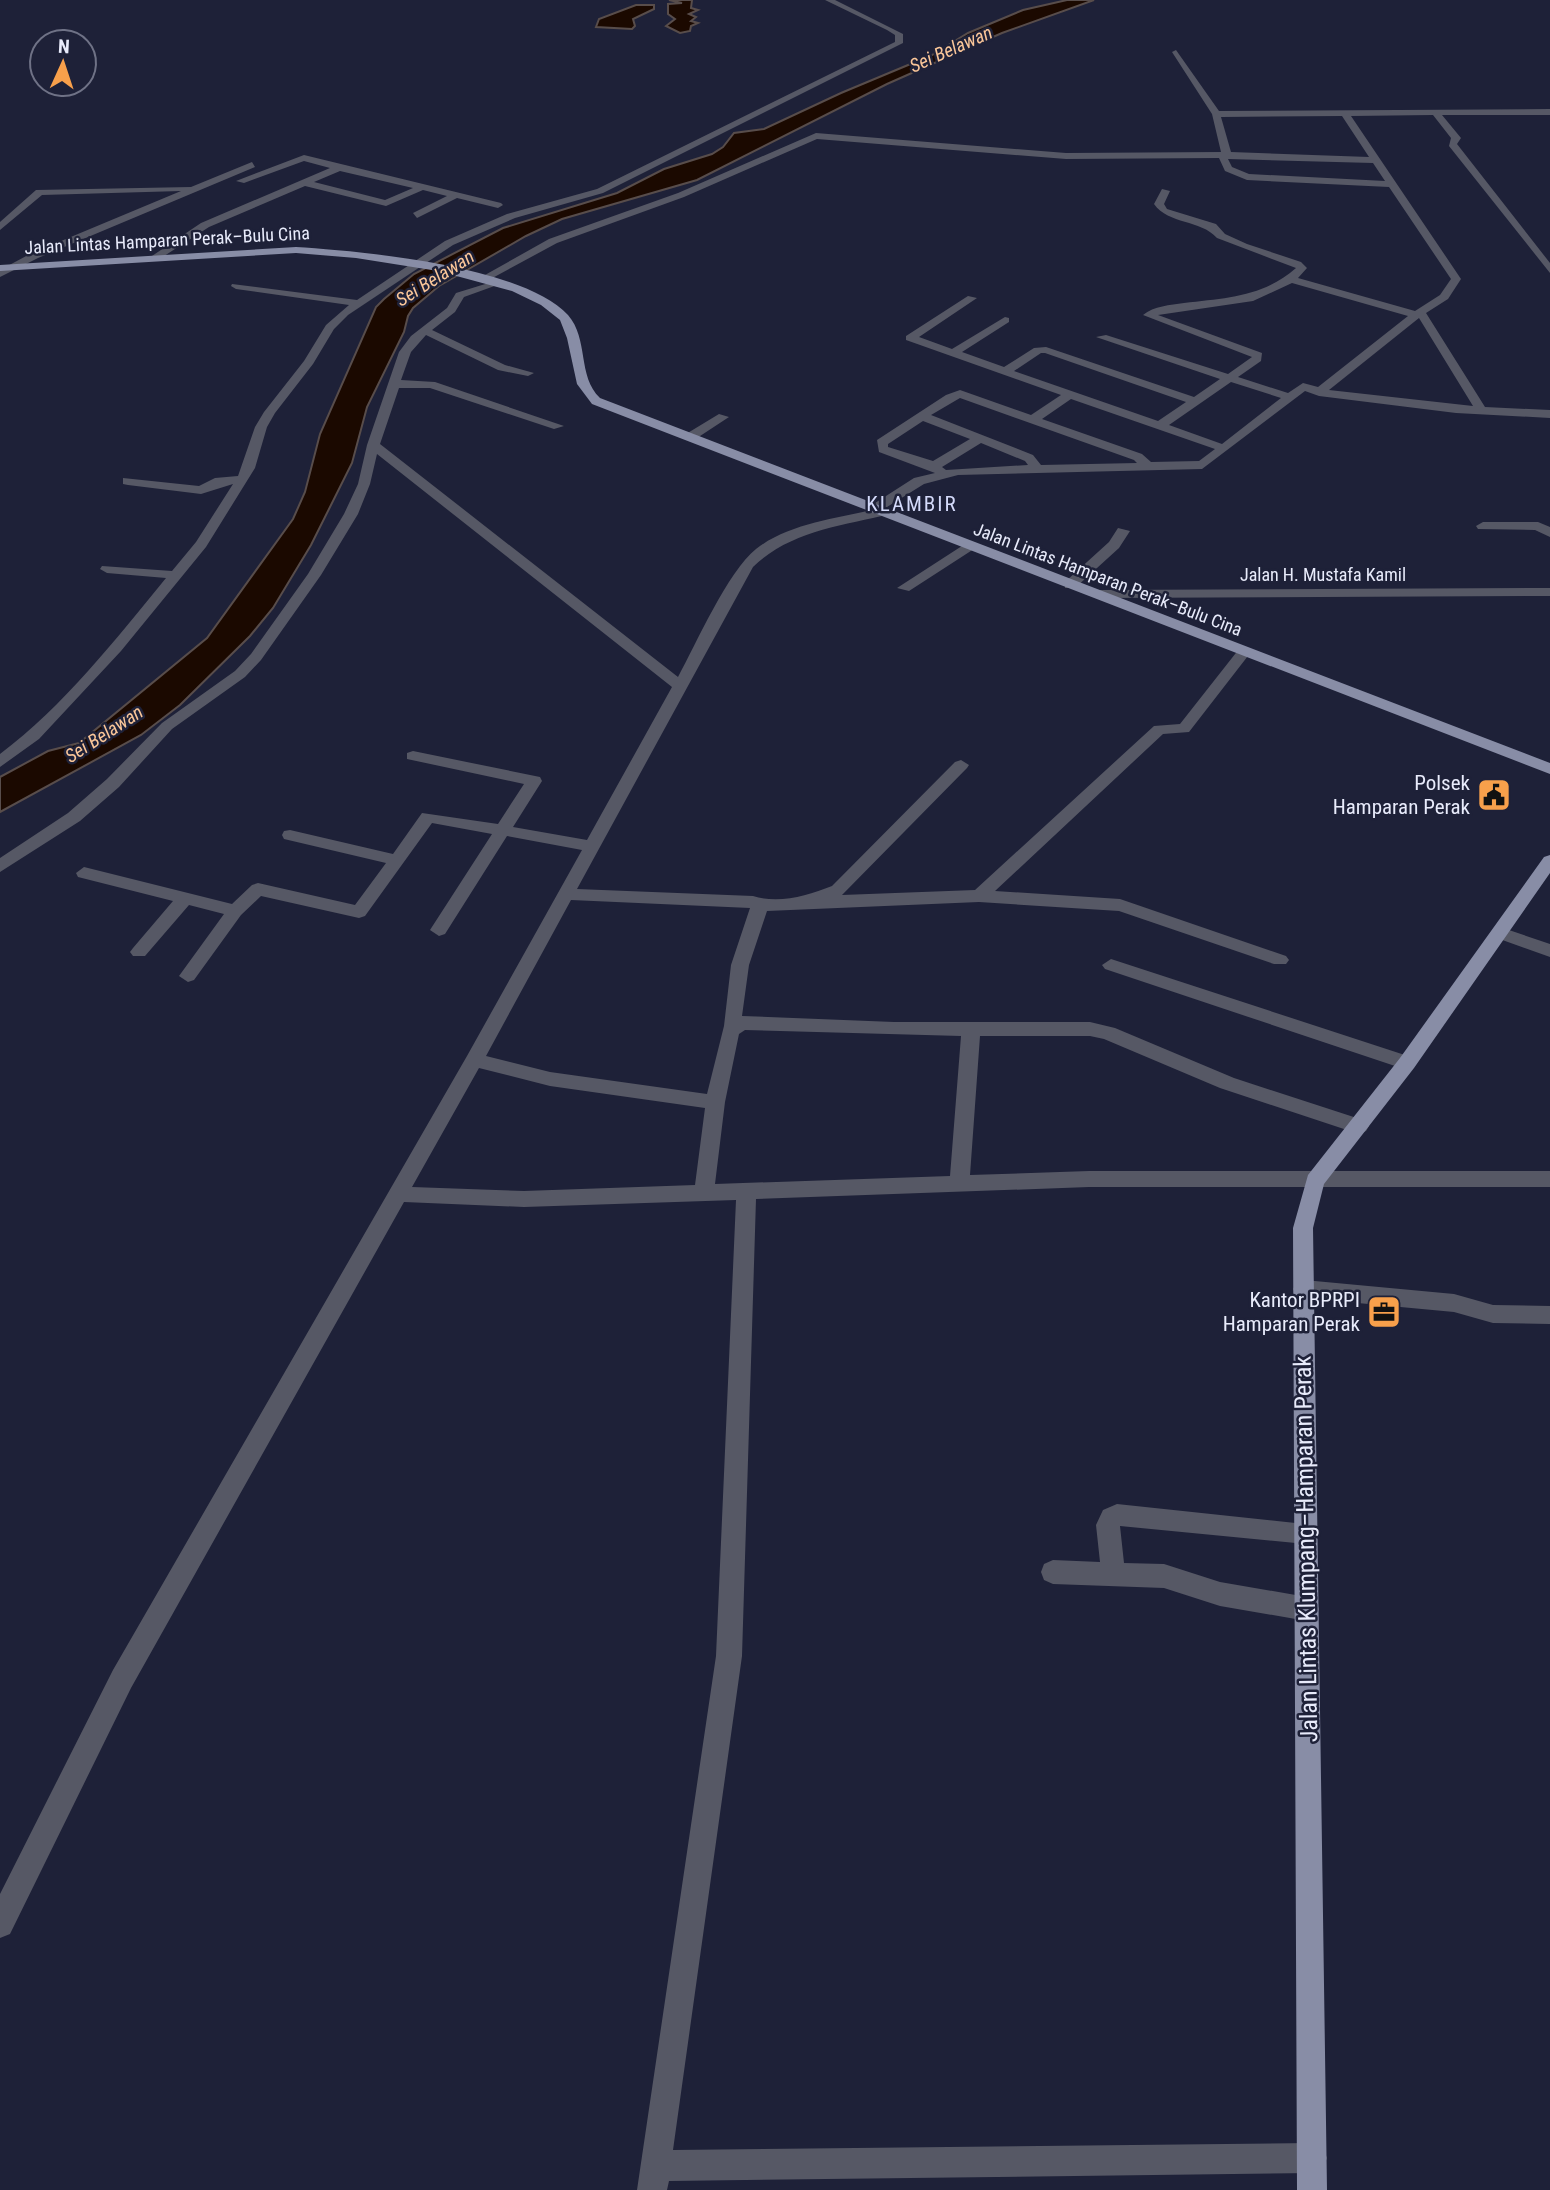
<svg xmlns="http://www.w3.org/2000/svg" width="1550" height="2190" viewBox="0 0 1550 2190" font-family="'Roboto Condensed',sans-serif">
<rect width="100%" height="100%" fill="#1e2138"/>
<path fill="#1b0900" stroke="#584d4b" stroke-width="2" d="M669,0H692L691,8L698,10L689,14L696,17L691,21L698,23L691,26L690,31L680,33L666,26L675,19L668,14V4L682,3Z
M1067,0H1094L1002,33L887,84L697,180L562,219L526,236L439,286L413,308L408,316L404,332L367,407L352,463L311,545L273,608L250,636L180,705L141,735L0,812V777L48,751L79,743L207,638L293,519L305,492L320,434L376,307L384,299L414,274L503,228L617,193L664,169L712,154L723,147L734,133L764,129L841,93L932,55L968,33L1023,10Z
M636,5H654V9L633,19L635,26L632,29L596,27L599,19Z"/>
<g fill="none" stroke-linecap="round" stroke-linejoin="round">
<path fill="#565865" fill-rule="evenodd" d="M825,0H835L903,34V43L603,193L515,218L453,245L348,315L334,329L313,364L275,413L267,427L255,468L206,547L121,651L39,739L0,767V754C64,706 115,640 166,578L107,573L100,569L102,566L172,571L196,542L233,484L201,494L128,485L123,484V478L199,486L215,478L238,476L255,427L264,412L304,361L326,325L349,305L236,289L231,286L232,284L357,300L445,241L507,214L597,189L895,42V35L887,30Z
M1176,50L1219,111L1550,109V115H1442L1461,138L1457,144L1550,263V273L1449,146L1451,138L1433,115L1351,116L1461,279L1448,299L1426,313L1485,407L1550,410V418L1456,413L1319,396L1305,391L1202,469L958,475L924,484L887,507L892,511L890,514C841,526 790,531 753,567L577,889L753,896C779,904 807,896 832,886L955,762L961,760L969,765L967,768L842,895L975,890L1154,726L1180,724L1239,649H1249L1251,652L1189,732L1163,734L995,891L1120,899L1286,956L1289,960L1286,964H1274L1119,911L979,902L767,911L749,965L742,1016L894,1022H1090L1115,1028L1234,1078L1366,1121L1369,1126L1366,1131L1359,1134L1220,1088L1104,1039L1090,1036H980L970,1175L1089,1171H1550V1187H1089L756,1199L742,1656L673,2150L1312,2143L1323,2147L1327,2158L1323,2169L1312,2173L669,2181L667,2190H637L716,1656L736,1200L524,1207L404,1202L131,1688L10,1934L0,1938V1894L113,1670L467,1056L582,850L507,836L445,934L439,936L430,930L492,834L432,823L365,916L359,918L261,896L241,915L194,980L188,982L179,976L224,914L189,905L145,956H133L130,952L133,948L173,901L78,877L76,873L84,867L232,904L252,885L258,883L355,905L386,863L284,839L282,835L284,831L290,830L393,854L422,813L498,824L524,784L407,759V753L413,751L540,777L542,781L513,827L587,840L672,687L377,454L370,484L358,514L321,575L261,660L245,677L172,729L119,787L80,821L0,872V858L68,813L107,779L162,723L235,671L251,654L308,574L344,514L358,484L367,445L399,352L411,336L447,308L456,293L495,281L500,284L464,297L455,312L432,330L505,365L534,373L528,376L498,370L426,335L411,352L401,380L435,382L564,426L554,429L430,388H399L380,444L678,677C696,644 728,571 756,549C788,524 833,519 872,510V505L914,478L935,473L879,452L877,440L946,395L960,390L1031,415L1061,395L906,340V336L968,296L977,298L919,337L952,349L1005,317L1009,318V322L962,352L1004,367L1034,348L1046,347L1194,397L1220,379L1096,337L1106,335L1228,374L1252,357L1143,315C1154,306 1170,305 1184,303C1226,298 1263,297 1296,268L1217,238C1200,219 1169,225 1154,204L1162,189L1170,191L1164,204L1167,209L1216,224L1225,234L1247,244L1301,262L1307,268L1298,278L1415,311L1440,295L1451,279L1389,187L1247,180L1225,171L1219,158L1066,159L817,139L684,197L557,243L485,282L476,280L549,239L678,193L816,133L1066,153L1221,152L1212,114L1172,52ZM1342,116L1369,157L1231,152L1221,117ZM1228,159L1373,163L1385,181L1249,174L1232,167ZM1292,283L1408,316L1318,387L1303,383L1288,393L1238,377L1261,361L1262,353L1158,315L1253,301ZM1419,318L1473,406L1329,390ZM1041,353H1045L1186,402L1158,421L1014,371ZM1231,382L1281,398L1222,444L1169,425ZM960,398L1134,460L1137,463L1041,465L1033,455L931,415ZM1071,399L1215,449L1199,461L1151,462L1142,454L1042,419ZM923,421L970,439L933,461L888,447V444ZM981,443L1025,461L1028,465L946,470L942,467ZM571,900L750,908L731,965L724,1026L707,1094L550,1072L486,1056ZM745,1030L961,1036L950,1176L715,1184L725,1102L739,1034ZM479,1068L550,1086L705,1108L695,1185L524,1191L412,1187Z
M304,155L501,203L503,205L498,208L457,198L417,218L413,213L447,196L423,190L386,206L305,186L209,227L158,260L149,258L201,223L330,168L304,161L244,183L236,181ZM340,171L413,188L385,200L314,182Z
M252,162L255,167L38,258L0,277V270L30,254L181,191L42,195L0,230V222L36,190L191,187Z
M719,414L729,417L694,440H686V434Z
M1483,522H1538L1550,527V537L1535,530L1478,529L1476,526Z
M1118,528L1130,531L1119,548L1075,588H1065V582L1109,542Z
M965,544L977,547L909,591L897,588Z
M1500,927L1550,944V957L1494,937L1491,933L1494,929Z
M1111,959L1414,1058L1416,1063L1407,1070L1105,969L1102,965Z
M1304,1280L1454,1294L1493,1305L1550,1306V1324L1493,1323L1454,1312L1304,1298L1296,1295L1293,1289L1296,1283Z
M1117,1504L1314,1525L1318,1533L1314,1541L1306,1544L1120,1526L1124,1563L1164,1564L1220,1582L1307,1597L1316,1601L1319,1609L1316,1617L1307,1621L1220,1606L1164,1588L1053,1584L1044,1580L1041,1572L1044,1564L1053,1560L1100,1562L1096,1525L1103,1510Z"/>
<path fill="#565865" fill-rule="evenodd" d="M1550,588V596L1096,598L1089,594L1096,590Z"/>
<path fill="#888da6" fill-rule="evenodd" d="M296,247C362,251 523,266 568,315C589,339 577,376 600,398L1550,763V774L592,404L577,384L567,338L560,320L541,305L512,291L438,271L356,258L296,253L0,271V265Z
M1550,855V873L1414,1068L1324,1184L1313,1228L1327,2190H1297L1293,1228L1308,1175L1400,1058L1544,857Z"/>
</g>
<defs>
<symbol id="civic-square" viewBox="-11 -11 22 22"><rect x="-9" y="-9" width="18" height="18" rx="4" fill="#f8a04b" stroke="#1e2138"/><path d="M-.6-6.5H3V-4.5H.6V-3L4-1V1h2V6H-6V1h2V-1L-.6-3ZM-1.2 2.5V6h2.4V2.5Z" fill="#111"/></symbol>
<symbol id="office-square" viewBox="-11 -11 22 22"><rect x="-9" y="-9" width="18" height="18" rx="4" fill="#f8a04b" stroke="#1e2138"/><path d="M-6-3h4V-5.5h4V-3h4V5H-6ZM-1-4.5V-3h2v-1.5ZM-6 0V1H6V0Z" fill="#111"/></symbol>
</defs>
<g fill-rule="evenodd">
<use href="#civic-square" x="1475" y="776" width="38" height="38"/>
<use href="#office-square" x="1365" y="1293" width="38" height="38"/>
</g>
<g text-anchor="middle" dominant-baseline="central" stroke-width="5" stroke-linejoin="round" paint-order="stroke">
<g font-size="18" fill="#e8ebfb" stroke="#1e2138">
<text transform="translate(167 240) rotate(-3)">Jalan Lintas Hamparan Perak–Bulu Cina</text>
<text x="1323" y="574">Jalan H. Mustafa Kamil</text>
<text transform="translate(1108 579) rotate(21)">Jalan Lintas Hamparan Perak–Bulu Cina</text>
</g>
<g font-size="19" font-style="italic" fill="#fac699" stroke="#1e2138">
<text transform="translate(951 49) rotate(-24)">Sei Belawan</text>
<text transform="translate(435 278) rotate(-32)">Sei Belawan</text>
<text transform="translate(104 734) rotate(-33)">Sei Belawan</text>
</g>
<g font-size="21" letter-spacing="2" fill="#d4dafa" stroke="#1e2138">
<text x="912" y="504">KLAMBIR</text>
</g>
<g font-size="21" fill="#e8ebfb" stroke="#1e2138" text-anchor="end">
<text x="1470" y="783">Polsek<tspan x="1470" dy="24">Hamparan Perak</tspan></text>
<text x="1360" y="1300">Kantor BPRPI<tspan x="1360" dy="24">Hamparan Perak</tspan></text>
</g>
<g font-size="24" fill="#e8ebfb" stroke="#1e2138">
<text transform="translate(1306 1549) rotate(-91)">Jalan Lintas Klumpang–Hamparan Perak</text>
</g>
</g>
<g transform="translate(63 63) rotate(3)"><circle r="33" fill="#1e2138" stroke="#6f7286" stroke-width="2"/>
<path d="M0-5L12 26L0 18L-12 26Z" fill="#f8a04b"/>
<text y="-10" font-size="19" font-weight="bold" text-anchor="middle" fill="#e8ebfb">N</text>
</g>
</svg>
